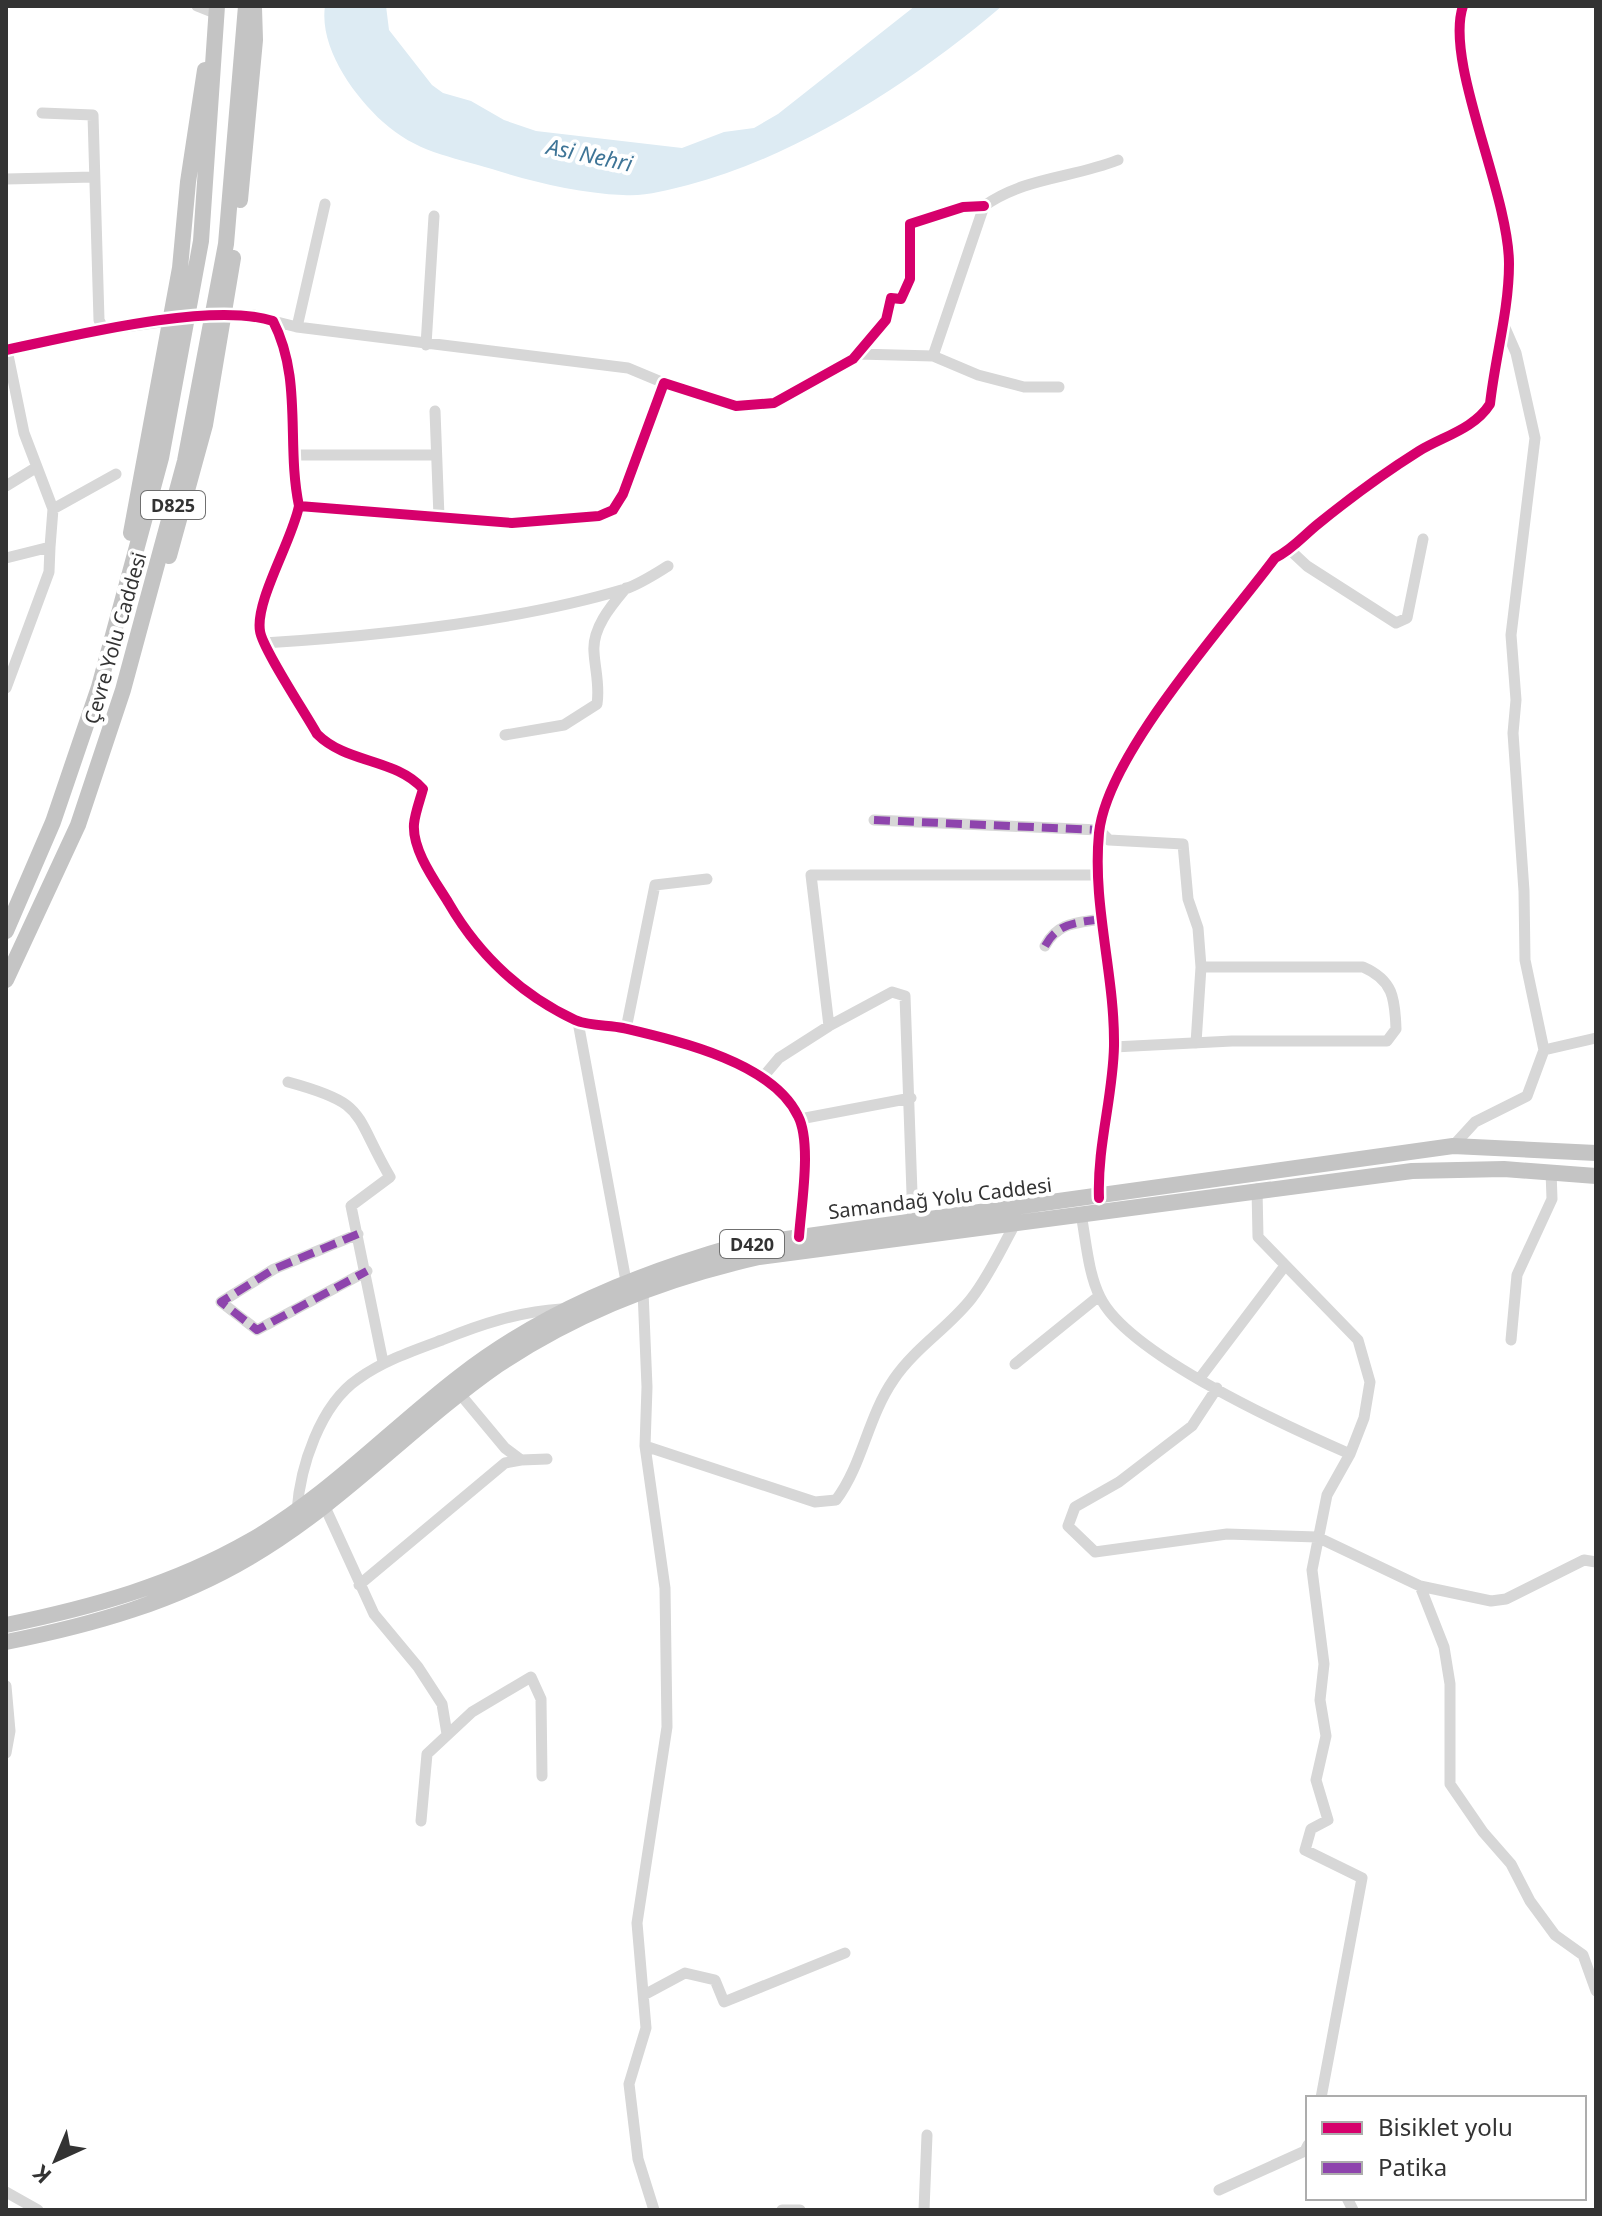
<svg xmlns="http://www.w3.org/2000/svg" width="1602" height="2216" viewBox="0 0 1602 2216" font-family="'Noto Sans',sans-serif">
<rect width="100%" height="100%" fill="#fff"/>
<path fill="#ddebf3" d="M325,6H386L389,30L432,85L443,93L471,101L504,120L536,131L682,148L724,132L754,128L778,114L915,6H1002C914,81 801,155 688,185C667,190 644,197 623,195C579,193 533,182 492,169C449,156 416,152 383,122C353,95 319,47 325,6Z"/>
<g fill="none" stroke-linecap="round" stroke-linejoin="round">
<path stroke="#d7d7d7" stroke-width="11" d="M197,6L217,14
M42,113L93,115L99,320L104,330
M6,179L94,177
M222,315H254L273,321C303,379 286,444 299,506L512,523L599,516L613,510L623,494L664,383L736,406L774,403L853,359L886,320L891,298L901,299L910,279V224L963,207L984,206
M273,321L297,327L325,204
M297,327L628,368L664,383
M426,345L434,216
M6,350L89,332L175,320
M858,354L933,356L978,375L1024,387H1059
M933,356L984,206C1025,177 1073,178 1118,160
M435,411L439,517
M292,455H436
M6,486L37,467
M299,506C292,541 255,601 260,631C262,648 306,714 317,734C347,764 395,758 423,789C420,800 415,813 414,824C412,850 435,881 448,902C478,954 520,994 575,1020C588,1026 609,1025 623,1028C678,1041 772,1062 798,1116C812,1143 801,1206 799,1237
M53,509L116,474
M1291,551L1307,566L1396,623L1407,618L1423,539
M6,558L50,547L53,509L24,433L7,350
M264,643C376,636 518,621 625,589C640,584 655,574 668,566
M6,688L49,572L50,547
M505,735L564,725L597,704C600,685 595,670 594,652C592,628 611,606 626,588
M874,820L1099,830L1109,840L1183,844L1188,899L1198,928L1201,967L1196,1043
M1045,946C1058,922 1077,923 1101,919
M578,1022L626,1281
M829,1026L892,992L905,996L913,1221
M626,1029L655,885L707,879
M1114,1047L1232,1041H1387L1396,1029C1395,998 1393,980 1363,967H1201
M1544,1050L1596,1038
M763,1077L779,1058L829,1026L811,875H1098
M288,1082C369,1104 352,1112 390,1177L351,1206L383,1362
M800,1119L911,1098
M1453,1146L1475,1122L1527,1096L1544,1050L1525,960L1524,891L1513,733L1516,700L1511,635L1535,438L1516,353L1502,321
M1257,1189L1258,1237L1358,1340L1370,1382L1364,1418L1350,1454L1327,1495L1312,1570L1324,1664L1320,1700L1326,1736L1316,1780L1328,1820L1311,1829L1305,1850L1362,1878L1321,2098
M1099,1198C1097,1146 1113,1097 1114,1046C1115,975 1092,905 1099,833C1107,754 1226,624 1275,558C1293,549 1303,536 1318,524C1350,498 1384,473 1419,451C1444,436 1474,429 1490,404C1495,358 1509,310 1509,264C1509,193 1444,62 1463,6
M1081,1214C1086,1240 1088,1273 1100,1297C1128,1355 1290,1428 1350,1454
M358,1234L274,1269L221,1302L257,1330L367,1271
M643,1291L647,1387L645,1446L665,1588L667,1727L637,1923L646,2028L629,2084L638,2159L654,2210
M1511,1340L1517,1275L1552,1199L1551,1171
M1015,1364L1099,1296
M1200,1378L1284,1267
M1217,1388L1192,1426L1119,1482L1075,1507L1068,1526L1095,1552L1227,1534L1317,1537L1420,1586L1491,1601L1506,1599L1584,1560L1596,1562
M460,1394L505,1448L521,1460L547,1459
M645,1446L815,1502L836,1500C863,1464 867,1418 894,1379C915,1348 948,1328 971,1299C989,1276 1001,1249 1015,1224
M325,1507L374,1614L418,1667L442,1704L447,1734
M297,1511C300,1467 320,1405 358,1379C383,1361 412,1351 442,1340C481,1324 518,1312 561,1309
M359,1585L505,1463L521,1460
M1420,1586L1444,1647L1450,1684V1784L1483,1832L1511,1864L1530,1901L1555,1935L1583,1955L1596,1991
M6,1686L10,1731L6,1753
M421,1821L427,1754L472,1712L531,1677L541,1699L542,1776
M644,1995L685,1973L715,1980L724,2002L845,1953
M1219,2190L1305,2151L1308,2145
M6,2192L38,2210
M1347,2198L1353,2210
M782,2210H800
M924,2210L927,2135"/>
<path stroke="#c4c4c4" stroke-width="16" d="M240,200L255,40L254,8
M131,533L180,268L188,182L205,70
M169,556L205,425L233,258
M6,931L53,822L99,687L161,458L201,241L217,6
M6,980L78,825L123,690L185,461L226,244L246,6
M6,1625C93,1607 173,1585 250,1541C327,1497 389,1431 459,1377C543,1312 635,1275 736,1246L1453,1146L1596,1153
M6,1642C92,1625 174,1602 250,1557C341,1504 412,1425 498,1365C577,1312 666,1278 759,1257L1412,1171L1504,1169L1596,1176"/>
<path stroke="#d7d7d7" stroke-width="11" d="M177,319L222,315"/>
<path stroke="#8e44ad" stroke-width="8" stroke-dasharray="16 8" stroke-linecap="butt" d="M874,820L1099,830
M1045,946C1058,922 1077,923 1101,919
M358,1234L274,1269L221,1302L257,1330L367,1271"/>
<defs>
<path id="cycleway" d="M6,350C72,336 211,301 273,321C303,379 286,444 299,506L512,523L599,516L613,510L623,494L664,383L736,406L774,403L853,359L886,320L891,298L901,299L910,279V224L963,207L984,206
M299,506C292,541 255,601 260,631C262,648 306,714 317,734C347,764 395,758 423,789C420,800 415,813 414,824C412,850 435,881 448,902C478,954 520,994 575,1020C588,1026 609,1025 623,1028C678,1041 772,1062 798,1116C812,1143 801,1206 799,1237
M1099,1198C1097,1146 1113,1097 1114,1046C1115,975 1092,905 1099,833C1107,754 1226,624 1275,558C1293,549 1303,536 1318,524C1350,498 1384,473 1419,451C1444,436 1474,429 1490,404C1495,358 1509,310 1509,264C1509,193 1444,62 1463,6"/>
</defs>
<use href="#cycleway" stroke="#fff" stroke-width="15"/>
<use href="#cycleway" stroke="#d6006c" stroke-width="10"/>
</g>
<g text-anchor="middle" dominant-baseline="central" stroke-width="8" stroke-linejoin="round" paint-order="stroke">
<g fill="#fff" stroke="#707070" stroke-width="2">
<rect x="141" y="491" width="64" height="28" rx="6"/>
<rect x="720" y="1230" width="64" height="28" rx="6"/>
</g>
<g font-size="18" font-weight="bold" fill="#333">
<text x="173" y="505">D825</text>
<text x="752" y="1244">D420</text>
</g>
<g font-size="20" fill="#333" stroke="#fff">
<text transform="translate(115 638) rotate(-74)">Çevre Yolu Caddesi</text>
<text transform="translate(940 1198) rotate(-7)">Samandağ Yolu Caddesi</text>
</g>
<g font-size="22" font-style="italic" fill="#3f7597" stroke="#fff">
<text transform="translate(590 154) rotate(12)">Asi Nehri</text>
</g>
</g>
<rect width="1602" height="2216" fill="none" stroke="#333333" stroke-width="16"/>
<rect x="1306" y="2096" width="280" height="104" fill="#ffffff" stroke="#adadad" stroke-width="2"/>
<rect x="1322" y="2122" width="40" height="12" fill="#d6006c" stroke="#adadad" stroke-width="2"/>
<text x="1378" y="2136" font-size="24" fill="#333333">Bisiklet yolu</text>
<rect x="1322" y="2162" width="40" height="12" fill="#8e44ad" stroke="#adadad" stroke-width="2"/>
<text x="1378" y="2176" font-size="24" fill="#333333">Patika</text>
<g transform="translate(56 2160) rotate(224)" stroke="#ffffff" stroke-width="6" paint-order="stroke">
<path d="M0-6L14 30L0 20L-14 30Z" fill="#333333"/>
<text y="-12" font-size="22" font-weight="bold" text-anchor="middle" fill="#333333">K</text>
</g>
</svg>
